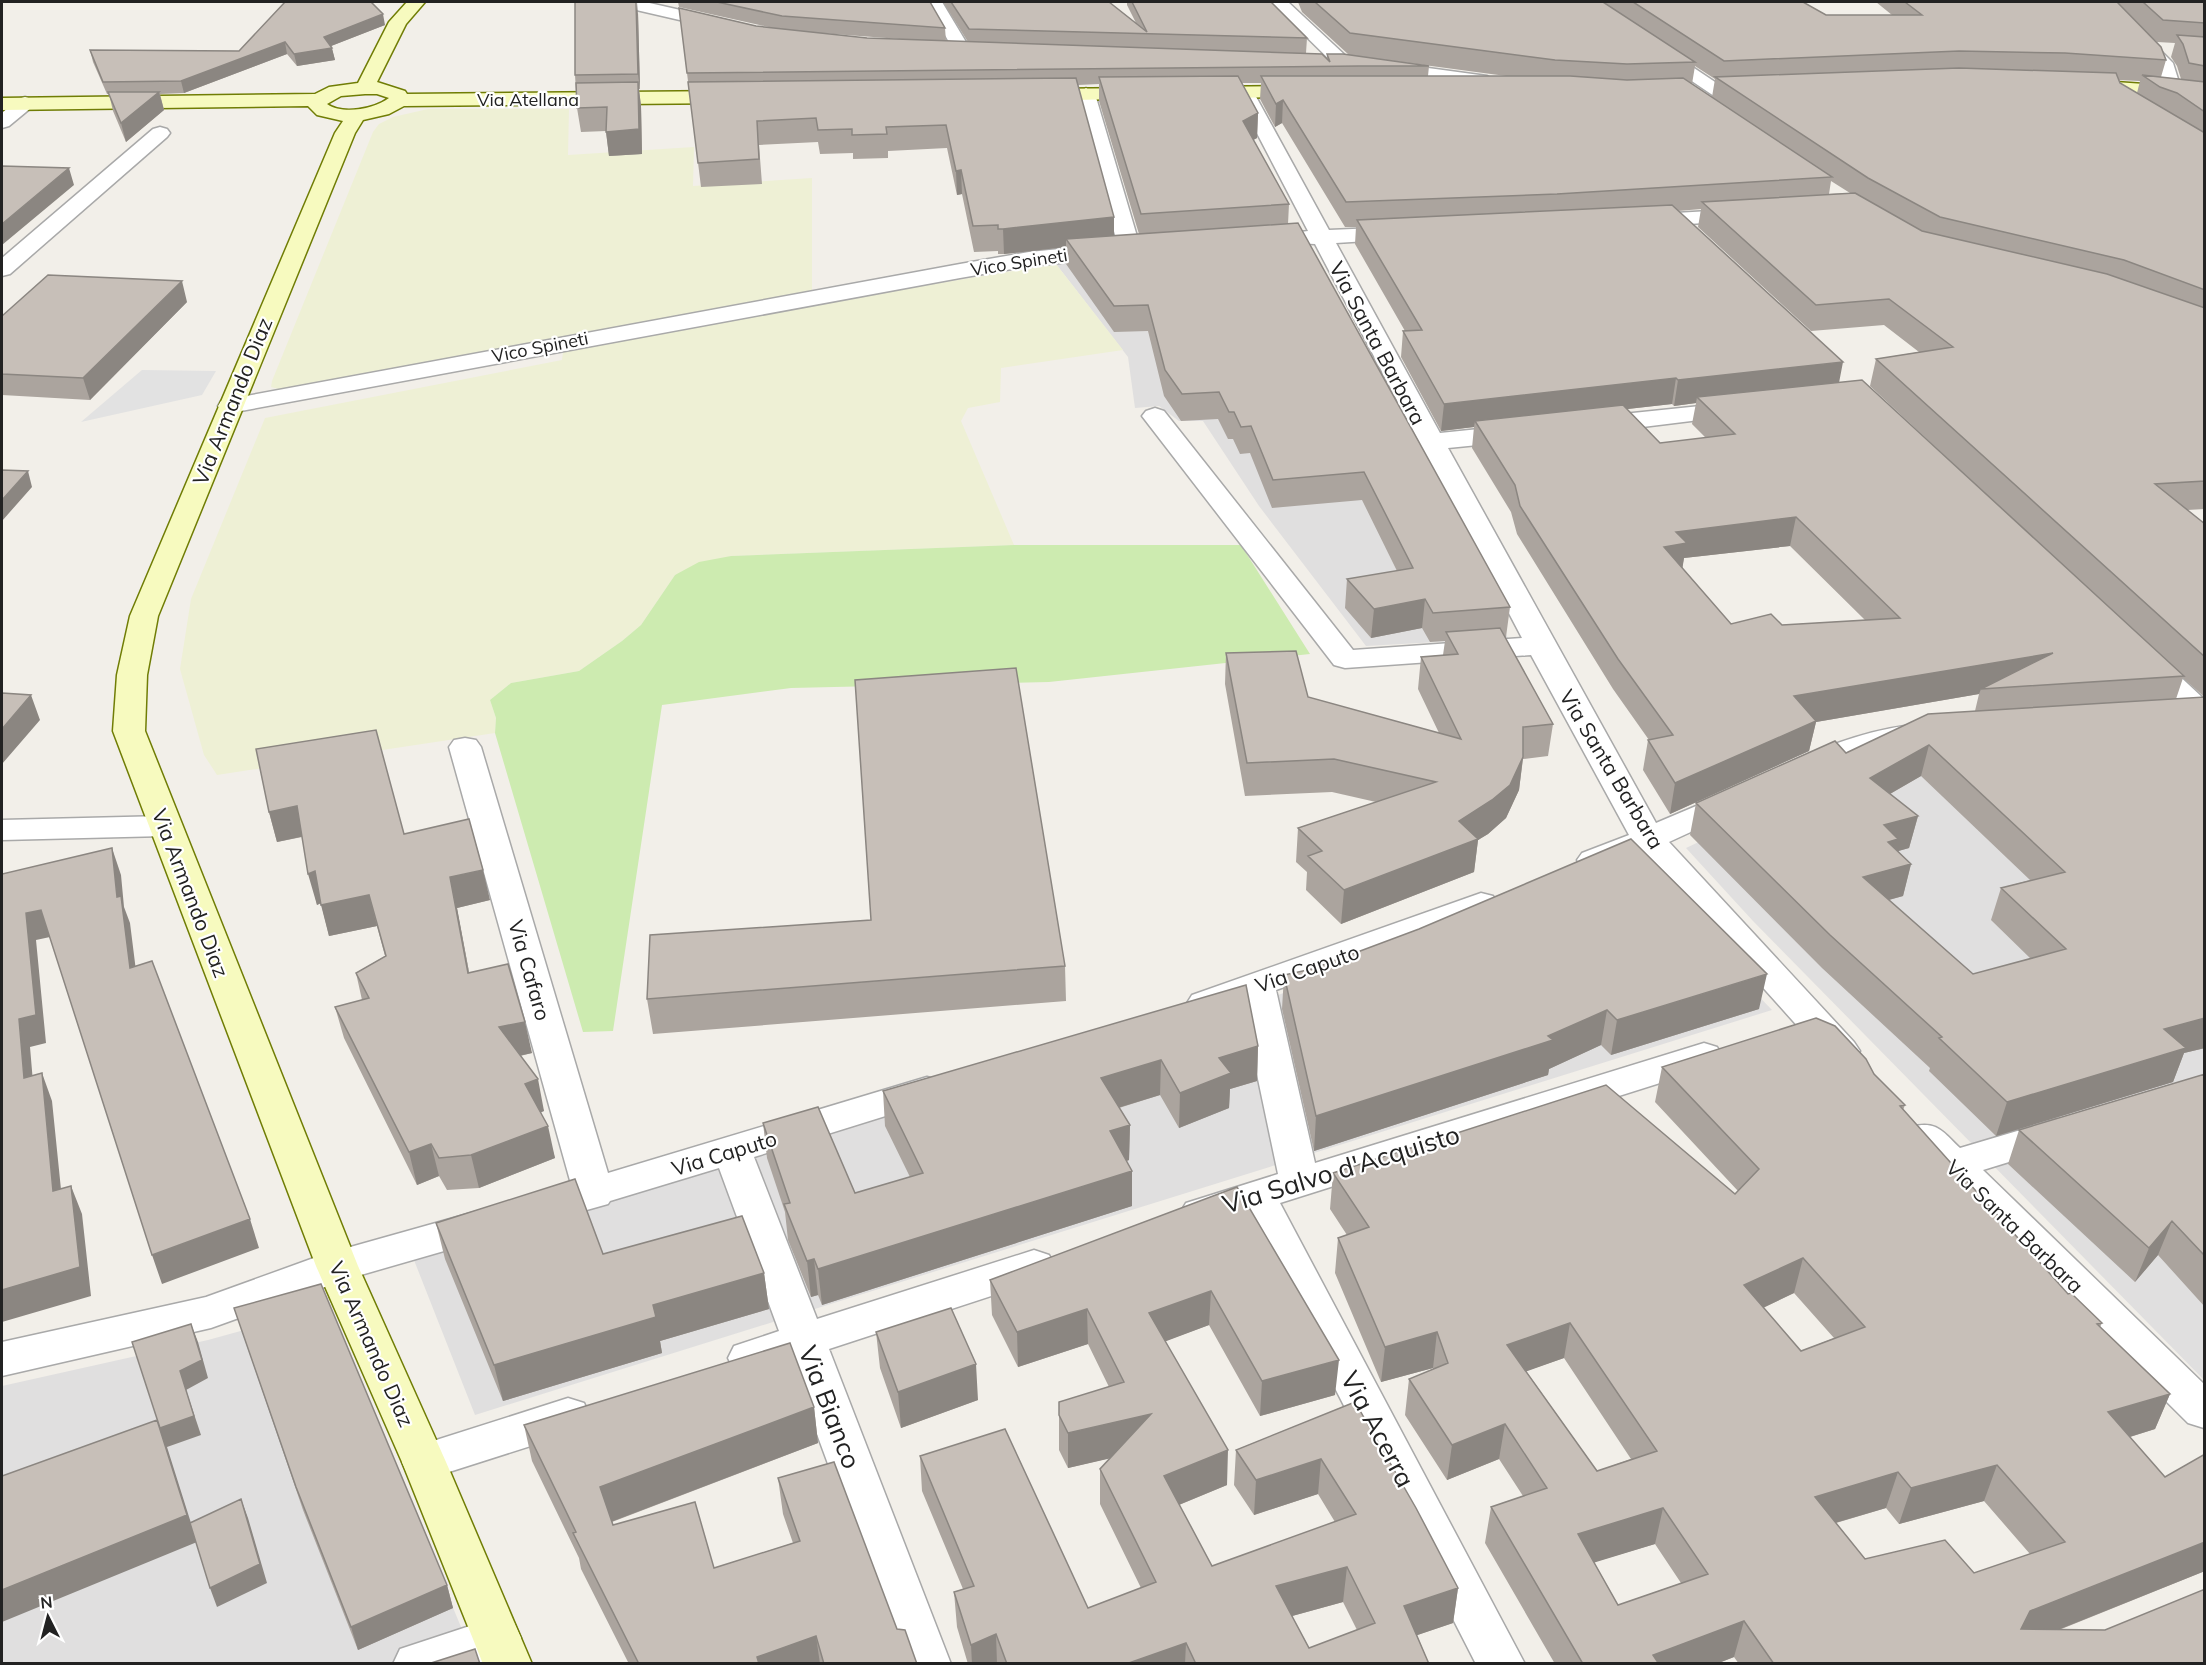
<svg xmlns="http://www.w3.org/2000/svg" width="2206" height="1665" viewBox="0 0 2206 1665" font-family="Mulish,sans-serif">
<rect width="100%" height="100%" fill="#f2efe9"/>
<path fill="#e0dfdf" d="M1302,245L1508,638L1366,646L1259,506L1203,421H1179L1159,406L1135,408L1128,357L1056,264L1119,257Z
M2204,729V1380L1753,921L1686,848L1891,751Z
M1632,865L1772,1010L475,1415L410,1250L1262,1001Z
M328,1307L476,1663H2V1386L208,1340Z"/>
<path fill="#eef0d5" d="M428,109H569L568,155L694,147L693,186L812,178V292L282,390L271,387L272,381L373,132L379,124L393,117Z
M1056,264L1123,350L1001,368L1000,402L968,408L961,421L1014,545L731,556L675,575L641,625L622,641L579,671L511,683L490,700L496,718L495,733L217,775L204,755L180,669L191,599L265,418L562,360L563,352L903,289Z"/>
<path fill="#cdebb0" d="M1014,545H1241L1310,654L1049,682L791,688L662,705L613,1031L583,1032L495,733L496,718L490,700L511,683L579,671L622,641L641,625L675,575L699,562L731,556Z"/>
<path fill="#e2e2e2" d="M142,370L216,371L202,395L81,422Z"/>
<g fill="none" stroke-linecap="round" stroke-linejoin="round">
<defs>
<path id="street" d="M616,2H645L729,21L732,25L723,30L619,6Z
M926,2H942L972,52L969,56H957Z
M1271,2H1288L1348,58L1351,62L1348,66H1336Z
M1575,2H1595L1730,92L1721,98L1714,96Z
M2095,2H2112L2173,63L2182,92L2180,96H2166L2157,68Z
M1384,62L1487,76L1496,82L1487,88L1377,72L1375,68Z
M1245,87L1254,93L1329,230L1399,227L1407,228L1410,233L1407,238L1399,239L1336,243L1440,433L1518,425L1527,428L1531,433L1527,438L1518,441L1448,448L1656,823L1734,790L1745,793L1750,800L1745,807L1669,842L1854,1042L1860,1051L1854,1060L1841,1064L1828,1060L1642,853L1594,870L1582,867L1577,860L1582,853L1629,835L1531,655L1345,668L1334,665L1142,416L1146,411L1155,408L1164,411L1353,650L1522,638L1315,244L1293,243L1290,238L1293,233L1308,231L1236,93Z
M1086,88L1095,94L1141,250L1138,255L1130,257L1121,253L1111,258L1029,266L960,278L230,413L221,411L218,406L221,401L230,399L960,264L1029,252L1111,244L1118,246L1077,94Z
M25,97L32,99L35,103L32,107L9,126L2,128V113L18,99Z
M160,127L167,129L170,133L167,137L10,274L2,276V258L153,129Z
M1743,209L1751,210L1754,215L1751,220L1642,227L1634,226L1631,221L1634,216L1642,215Z
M1739,402L1748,404L1751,409L1748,414L1594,433L1585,430L1581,425L1585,420L1594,417Z
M2146,652L2157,655L2204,699V724L2193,722L2135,667L2131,661L2135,655Z
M1921,724L1932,726L1937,733L1932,740L1871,752L1802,779L1791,776L1786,769L1791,762C1833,743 1875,728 1921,724Z
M465,738L476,740L481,747L608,1173L927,1077L940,1081L946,1090L940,1099L754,1157L817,1319L1034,1250L1049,1255L1055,1266L1049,1277L829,1349L951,1664H902L790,1361L749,1375L734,1370L728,1358L734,1346L779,1331L719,1168L610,1201L608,1204L537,1224L523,1219L517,1209L523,1199L571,1184L449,747L454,740Z
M165,816L177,819L181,826L177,833L165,836L2,840V820Z
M1481,893L1493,896L1498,904L1493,912L1276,990L1315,1163L1704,1043L1717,1047L1723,1056L1717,1065L1280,1203L1525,1664H1476L1246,1214L1200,1228L1186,1223L1180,1213L1186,1203L1278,1174L1242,1003L1205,1015L1192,1011L1187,1003L1192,995Z
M2057,1119L2071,1123L2076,1133L2071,1143L1983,1170L2204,1384V1428L2188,1423L1938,1175L1906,1137L1911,1127C1937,1120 1943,1132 1960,1148Z
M482,1210L496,1214L502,1225L496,1236L347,1279L211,1328L2,1376V1342L206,1297L322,1255Z
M568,1398L584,1403L590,1416L584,1429L424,1480L408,1475L402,1462L408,1449Z
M497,1617L514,1623L521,1638L514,1653L484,1664H393L400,1649Z"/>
<path id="secondary" d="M407,2H425L406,24L377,82L405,91L407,94L734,91L744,97L734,103L404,106L389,114L363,120L355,133L158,616L147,675L145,731L358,1266L446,1462L532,1664H483L402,1462L316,1266L113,731L117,675L130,616L335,133L343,121L317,115L308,106L2,110V98L315,94L329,87L358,83L389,22ZM365,94H377L389,98C374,109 343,115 327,104L341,96Z
M2087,80L2173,86L2204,92V104L2173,98L2080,90L2078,86Z
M1304,86L1313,92L1311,96L1203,99L1194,93L1203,87Z
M1145,88L1152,90L1154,94L1152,98L1038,101L1029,95L1038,89Z"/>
</defs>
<use href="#street" stroke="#a9a9a9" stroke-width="3"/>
<use href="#secondary" stroke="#707d05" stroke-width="3"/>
<use href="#street" fill="#fff" fill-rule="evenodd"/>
<use href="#secondary" fill="#f7fabf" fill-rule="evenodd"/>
</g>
<path fill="#aba49e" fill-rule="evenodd" d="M285,2L385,25L331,46L335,60L297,66L287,54L184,93L160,94L164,110L126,142L113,111L109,94H107L93,62L90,50L239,51Z
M678,2H930L945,28L946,41L968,42L943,2H1109L1136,23L1127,5V2H1271L1307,38L1306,53L1327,58V54L1429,66L1428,76H1506L1349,55L1302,12L1298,2H1803L1826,15H1892L1876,2H2205V509L2187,510L2205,524V1048L2184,1053L2173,1082L1996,1136L1929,1071L1930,1068L1822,968L1690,835L1696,803L1975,711L1979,694L1816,722L1809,751L1670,814L1643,770L1648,740H1649L1613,689L1517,534L1511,512L1472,448L1474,427L1441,431L1401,357L1403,331H1405L1355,244L1356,227H1345L1282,123L1275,127L1260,99L1261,83H1242L1258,113L1257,138L1253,140L1289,204L1288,224L1510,607L1506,637H1505L1553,724L1548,756L1523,759L1519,790L1506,818L1488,834L1478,840L1474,872L1341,924L1306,890L1307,872L1296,862L1298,828L1376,802L1332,792L1245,796L1225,684L1226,653L1308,697L1439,733L1418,689L1421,657L1443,655L1445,641L1430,642L1422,628L1371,638L1345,608L1347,579L1397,571L1362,500L1272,508L1250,453L1240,454L1233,439H1228L1218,419L1181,421L1164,396L1148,331L1114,332L1066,264V247L1004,254H998V251L974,252L962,194L957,195L947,148L888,151V158L853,159V153L820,154L818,142L759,145L762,184L701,187L679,8L756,26L769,27L679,7ZM2146,32L2157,42L2175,43L2171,57L2177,66L2181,79L2161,77L2166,60ZM820,33L913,40L867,38ZM1695,66L1715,79L1712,97L1692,84ZM2119,80L2140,81L2137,93L2120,83ZM1099,84V101L1139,234L1114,236L1078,85ZM1831,181L1850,193L1829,194ZM1701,209L1698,227L1811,331L1884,325L1919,352L1876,359L1870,386L1987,495L1839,382L1678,211ZM1696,403L1692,424L1706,438L1660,443L1627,409L1672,404L1674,406ZM1790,546L1865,620L1782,625L1731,624L1682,568L1684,558ZM2183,678L2201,694L2204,697L2176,699ZM1921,776L2030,880L2001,888L1991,920L2031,959L1973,974L1889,900L1903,896L1911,864L1898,851L1909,848L1918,816L1890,794Z
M638,13L640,89H639L641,106L642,154L609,156L606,131L581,132L577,108L575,75Z
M187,302L90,400L2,395V316Z
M269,812L404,834L490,900L457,908L469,972L532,1053L520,1056L544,1111L541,1112L555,1158L479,1188L447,1190L439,1176L417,1185L344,1038L335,1007L362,1000L356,973L385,956L377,926L329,936L321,903L317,905L302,837L277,842Z
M1065,966L1066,1001L653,1034L647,999Z
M1284,975L1759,1009L1611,1055L1601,1045L1549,1069L1548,1075L1314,1151L1282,1009Z
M1258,1046L1257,1081L1230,1089L1229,1108L1179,1128L1160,1095L1119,1108L1130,1125L1129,1160L1127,1161L1132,1206L822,1305L818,1295L811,1297L788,1240L785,1212L767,1158L763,1123L855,1193L910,1177L885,1126L883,1091Z
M1662,1067L1874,1074L1905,1105L1903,1110L2068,1294L2102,1323L2100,1327L2170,1394L2155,1429L2130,1437L2165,1477L2205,1454V1571L2059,1630L2205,1664H1739L1734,1657L1716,1664H1555L1485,1543L1491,1507L1523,1496L1499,1459L1447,1480L1405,1415L1409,1379L1433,1370V1368L1381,1382L1335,1273L1338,1238L1347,1235L1330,1209L1333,1173L1735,1194L1738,1191L1655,1102ZM1794,1293L1834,1338L1801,1351L1763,1308ZM1564,1358L1631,1459L1597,1471L1526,1371ZM1984,1501L2030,1554L1974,1573L1865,1559L1836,1523L1886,1508L1899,1524ZM1655,1544L1681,1583L1618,1605L1594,1562Z
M2205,1074V1307L2158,1255L2135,1282L2008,1164L2019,1130Z
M1237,1187L1335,1395L1260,1416L1209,1325L1165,1341L1227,1485L1179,1505L1212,1566L1335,1522L1318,1494L1254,1515L1234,1485L1236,1450L1355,1402L1458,1588L1453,1623L1417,1635L1429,1664H968L957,1627L954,1592L963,1589L922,1491L920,1456L1088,1608L1141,1588L1100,1504V1469L1110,1458L1068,1468L1059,1450V1402L1109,1387L1088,1344L1018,1367L992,1315L990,1280ZM1343,1602L1357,1630L1309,1648L1292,1616Z
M436,1223L603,1254L764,1273L769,1309L660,1341L662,1353L503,1401L445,1259Z
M234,1308L447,1585L453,1608L358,1650L303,1510Z
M876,1332L978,1400L901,1428L880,1368Z
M814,1407L818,1443L612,1522L613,1525L714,1568L793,1543L783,1514L778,1478L897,1629L917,1664H629L581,1569L579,1558L532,1461L524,1425Z"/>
<path fill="#8b8681" d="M637,2L638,13L640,89L638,74Z
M383,14L385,25L326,48L324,37Z
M285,42L287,54L184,93L181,81Z
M332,48L335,60L297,66L294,54Z
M638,82L641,106L642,154L609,156L606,132Z
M159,92L164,110L126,142L121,123Z
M1283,100L1282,123L1275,127L1276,104Z
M1258,113L1257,138L1242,146L1243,121Z
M69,168L74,185L2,245V224Z
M961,170L962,194L957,195L956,171Z
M1114,217V242L1066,239V247L1004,254L1003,229Z
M182,281L187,302L90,400L83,378Z
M1843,362L1838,388L1697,397L1696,403L1674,406L1678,380Z
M1676,378L1672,404L1478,426L1475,421L1474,427L1441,431L1444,404Z
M28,471L32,487L2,521V500Z
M1796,517L1790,546L1684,558L1682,571L1664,547L1676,532Z
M1425,599L1422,628L1371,638L1374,609Z
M2053,653L1981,689L1979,694L1816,722L1809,751L1670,814L1675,783L1794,696Z
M31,695L40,720L2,764V729Z
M1929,745L1921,776L1862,810L1870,778Z
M1523,757L1519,790L1506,818L1488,834L1478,840L1474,872L1341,924L1344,890L1459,821Z
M297,806L305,836L277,842L269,812Z
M1918,816L1909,848L1895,852L1911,864L1903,896L1855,909L1863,877L1884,825Z
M112,848L121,875L124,907L130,923L139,995L130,968L117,897Z
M483,870L490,900L457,908L475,1004L450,877Z
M315,871L323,902L317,905L308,874Z
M369,895L377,926L329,936L321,905Z
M41,910L50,937L36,940L46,1043L30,1047L35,1106L24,1078L19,1019L26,913Z
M1767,974L1759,1009L1611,1055L1617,1020Z
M1607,1010L1601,1045L1549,1069L1548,1075L1314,1151L1316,1116L1548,1036Z
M2205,1018V1048L2184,1053L2173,1082L1996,1136L2007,1102L2164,1029Z
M525,1022L532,1053L505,1059L499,1027Z
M1258,1046L1257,1081L1230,1089L1229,1108L1179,1128L1180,1093L1219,1058Z
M1161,1060L1160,1095L1101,1113V1078Z
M42,1073L52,1101L64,1219L53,1191Z
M538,1079L544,1111L532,1116L525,1084Z
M1130,1125L1129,1160L1110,1166V1131Z
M548,1126L555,1158L479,1188L471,1155Z
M431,1144L439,1176L417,1185L409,1152Z
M1132,1171V1206L822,1305L818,1269Z
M71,1186L82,1214L91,1296L2,1322V1290Z
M250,1219L259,1248L162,1284L152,1255Z
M2172,1221L2158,1255L2135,1282L2149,1248Z
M1803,1258L1794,1293L1735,1321L1744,1285Z
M814,1259L818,1295L811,1297L807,1261Z
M764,1273L769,1309L660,1341L662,1353L503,1401L494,1365L653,1305Z
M1211,1291L1209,1325L1148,1348L1149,1313Z
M1087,1309L1088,1344L1018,1367L1017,1332Z
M1570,1323L1564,1358L1502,1380L1507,1345Z
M191,1324L198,1342L208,1378L186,1390L201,1435L167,1447L197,1542L2,1622V1590L157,1420L180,1371Z
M1437,1332L1433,1368L1381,1382L1385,1347Z
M1339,1360L1335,1395L1260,1416L1262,1381Z
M976,1364L978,1400L901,1428L898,1392Z
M2170,1394L2155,1429L2094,1448L2108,1412Z
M814,1407L818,1443L608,1523L600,1487Z
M1151,1414V1449L1068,1468V1433Z
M1505,1424L1499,1459L1447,1480L1452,1445Z
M1228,1450L1227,1485L1164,1511V1476Z
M1321,1459L1318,1494L1254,1515L1256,1480Z
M1997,1465L1984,1501L1899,1524L1911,1488Z
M1898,1472L1886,1508L1804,1532L1815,1497Z
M241,1499L248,1518L267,1583L217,1607L210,1588Z
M1663,1508L1655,1544L1570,1570L1578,1534Z
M2205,1542V1571L2015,1647L2021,1629L2030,1611Z
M1347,1567L1343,1602L1274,1621L1276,1586Z
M447,1585L453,1608L358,1650L351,1627Z
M1458,1588L1453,1623L1400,1641L1404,1606Z
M1744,1621L1734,1657L1716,1664H1651L1653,1655Z
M996,1634L997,1664H972L971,1645Z
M816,1636L820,1664H758L757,1657Z
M1186,1643L1185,1664H1126Z"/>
<path fill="#c7bfb8" stroke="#8b8681" stroke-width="1.5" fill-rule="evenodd" d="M285,2H371L383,14L324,37L332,48L294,54L285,42L181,81L103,82L90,50L239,51Z
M575,2H636L638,74L575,75Z
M717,2H930L945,28L782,16Z
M951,2H1109L1147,32L1132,2H1271L1307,38L969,29Z
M1315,2H1603L1695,62L1627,64L1555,60L1350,33Z
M1633,2H1803L1826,15H1922L1905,2H2117L2161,47L2166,60L2065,53L1959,51L1724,61Z
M2143,2H2205V23L2163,20Z
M679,8L756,26L867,38L1322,54L1330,62L1327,54H1343L1429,66H1359L687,73Z
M2177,35L2205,37V66L2189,63L2183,44Z
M1959,68L2116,73L2120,83L2205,133V290L2124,260L1940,217L1868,178L1715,77Z
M2142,75L2205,82V112L2177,93L2160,87Z
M1238,76L1258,113L1243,121L1289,204L1141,214L1099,77Z
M1261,76H1570L1627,80L1683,78L1832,177L1557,194L1346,202L1283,100L1276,104Z
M1076,78L1114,217L1003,229H998V225L973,226L961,170L956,171L946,125L886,127L887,134L852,135V129L818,130L816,118L757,121L759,159L698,163L688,82Z
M638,82L639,129L606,132L607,107L577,108L576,83Z
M108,92H159L121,123Z
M2,166L69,168L2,224Z
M1855,193L1922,231L2107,274L2205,308V481L2155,484L2205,524V657L1876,359L1953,347L1889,299L1816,305L1702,202Z
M1672,205L1843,362L1678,380L1676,378L1444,404L1403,331L1422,330L1357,220Z
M1298,223L1510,607L1433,613L1425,599L1374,609L1347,579L1413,568L1364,472L1273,480L1251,426L1241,427L1234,412H1229L1219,392L1182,394L1165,370L1148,305L1114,306L1066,239Z
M48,275L182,281L83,378L2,374V316Z
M1862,380L2184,676L1981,689L2053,653L1794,696L1816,721L1675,783L1648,740L1673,735L1618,659L1520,506L1515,485L1475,421L1623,405L1660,443L1735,434L1697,397ZM1796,517L1900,618L1782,625L1771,614L1731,624L1664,547L1687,543L1676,532Z
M2,470L28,471L2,500Z
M1500,628L1553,724L1523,727V757L1510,785L1492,800L1459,821L1478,839L1344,890L1308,856L1322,851L1298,828L1436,782L1334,759L1247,763L1226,653L1296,651L1308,697L1461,739L1421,657L1458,654L1446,632Z
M1016,668L1065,966L647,999L650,935L871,920L855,680Z
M2,693L31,695L2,729Z
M2205,697V1018L2164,1029L2186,1048L2007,1102L1939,1038L1942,1037L1830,935L1696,803L1835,741L1846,753L1928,714ZM1929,745L2065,872L2001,888L2066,949L1973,974L1863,877L1911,864L1888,842L1898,839L1884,825L1918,816L1870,778Z
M376,730L404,834L469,819L483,870L450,877L468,973L508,964L525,1022L499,1027L538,1079L525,1084L548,1126L471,1155L439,1158L431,1144L409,1152L335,1007L369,998L356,973L386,956L369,895L321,905L315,871L308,874L297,806L269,812L256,749Z
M1631,839L1767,974L1617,1020L1607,1010L1548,1036L1553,1040L1316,1116L1284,975L1312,969L1419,929Z
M112,848L117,897L121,896L130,968L152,961L250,1219L152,1255L41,910L26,913L36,1015L19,1019L24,1078L42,1073L53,1191L71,1186L80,1267L2,1290V874Z
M1246,985L1258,1046L1219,1058L1231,1073L1180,1093L1161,1060L1101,1078L1130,1125L1110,1131L1132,1171L818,1269L814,1259L807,1261L784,1204L790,1203L763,1123L818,1107L855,1193L923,1173L883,1091Z
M1816,1018L1835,1026L1866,1059L1874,1074L1905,1105L1900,1106L2068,1294L2071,1293L2102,1323L2097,1324L2170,1394L2108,1412L2165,1477L2205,1454V1542L2030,1611L2021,1629L2105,1630L2205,1589V1664H1774L1744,1621L1653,1655L1659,1664H1583L1491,1507L1547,1488L1505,1424L1452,1445L1409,1379L1448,1363L1437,1332L1385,1347L1338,1238L1369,1227L1333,1173L1606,1085L1735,1194L1759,1169L1662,1067ZM1803,1258L1865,1327L1801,1351L1744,1285ZM1570,1323L1657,1451L1597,1471L1507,1345ZM1997,1465L2065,1542L1974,1573L1945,1540L1865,1559L1815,1497L1898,1472L1911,1488ZM1663,1508L1708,1574L1618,1605L1578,1534Z
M2205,1074V1256L2172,1221L2149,1248L2019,1130Z
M575,1179L603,1254L742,1216L764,1273L653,1305L656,1317L494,1365L436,1223Z
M1237,1187L1339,1360L1262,1381L1211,1291L1149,1313L1228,1450L1164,1476L1212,1566L1356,1514L1321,1459L1256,1480L1236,1450L1355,1402L1416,1508L1458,1588L1404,1606L1429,1664H1196L1186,1643L1126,1664H1007L996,1634L971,1645L954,1592L974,1586L920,1456L1005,1429L1088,1608L1156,1582L1100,1469L1151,1414L1068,1433L1059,1415V1402L1124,1382L1087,1309L1017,1332L990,1280ZM1347,1567L1375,1623L1309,1648L1276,1586Z
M321,1284L447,1585L351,1627L296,1487L234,1308Z
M951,1308L976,1364L898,1392L876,1332Z
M191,1324L202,1360L180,1371L194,1416L160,1428L132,1342Z
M790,1343L814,1407L600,1487L613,1525L695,1502L714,1568L800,1541L778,1478L834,1462L897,1629L905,1630L917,1664H824L816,1636L757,1657L759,1664H639L573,1533L576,1532L524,1425Z
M157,1420L187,1515L2,1590V1476Z
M241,1499L260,1564L210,1588L190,1523Z
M475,1649L480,1664H428Z"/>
<g text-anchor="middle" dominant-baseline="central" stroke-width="4.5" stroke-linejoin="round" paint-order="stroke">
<g font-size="18" fill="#222" stroke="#fff">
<text x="528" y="99">Via Atellana</text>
<text transform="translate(1019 262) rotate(-9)">Vico Spineti</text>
<text transform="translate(540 347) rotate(-11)">Vico Spineti</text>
</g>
<g font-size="21" fill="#222" stroke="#fff">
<text transform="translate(1378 343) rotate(62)">Via Santa Barbara</text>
<text transform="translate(232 401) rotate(-68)">Via Armando Diaz</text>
<text transform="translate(1612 769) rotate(59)">Via Santa Barbara</text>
<text transform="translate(191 893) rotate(69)">Via Armando Diaz</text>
<text transform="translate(1307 968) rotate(-19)">Via Caputo</text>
<text transform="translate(530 970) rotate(74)">Via Cafaro</text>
<text transform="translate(724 1153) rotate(-17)">Via Caputo</text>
<text transform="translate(2015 1226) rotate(44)">Via Santa Barbara</text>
<text transform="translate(372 1344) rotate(66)">Via Armando Diaz</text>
</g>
<g font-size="26" fill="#222" stroke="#fff">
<text transform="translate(1341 1169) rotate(-17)">Via Salvo d'Acquisto</text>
<text transform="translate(830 1407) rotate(69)">Via Bianco</text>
<text transform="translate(1378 1429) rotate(62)">Via Acerra</text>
</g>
</g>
<rect width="2206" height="1665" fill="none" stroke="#222222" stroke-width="6"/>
<g transform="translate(48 1617) rotate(354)" stroke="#ffffff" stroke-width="4.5" paint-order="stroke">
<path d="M0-4.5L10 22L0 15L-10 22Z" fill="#222222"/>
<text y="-9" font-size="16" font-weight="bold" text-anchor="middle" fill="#222222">N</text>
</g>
</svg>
